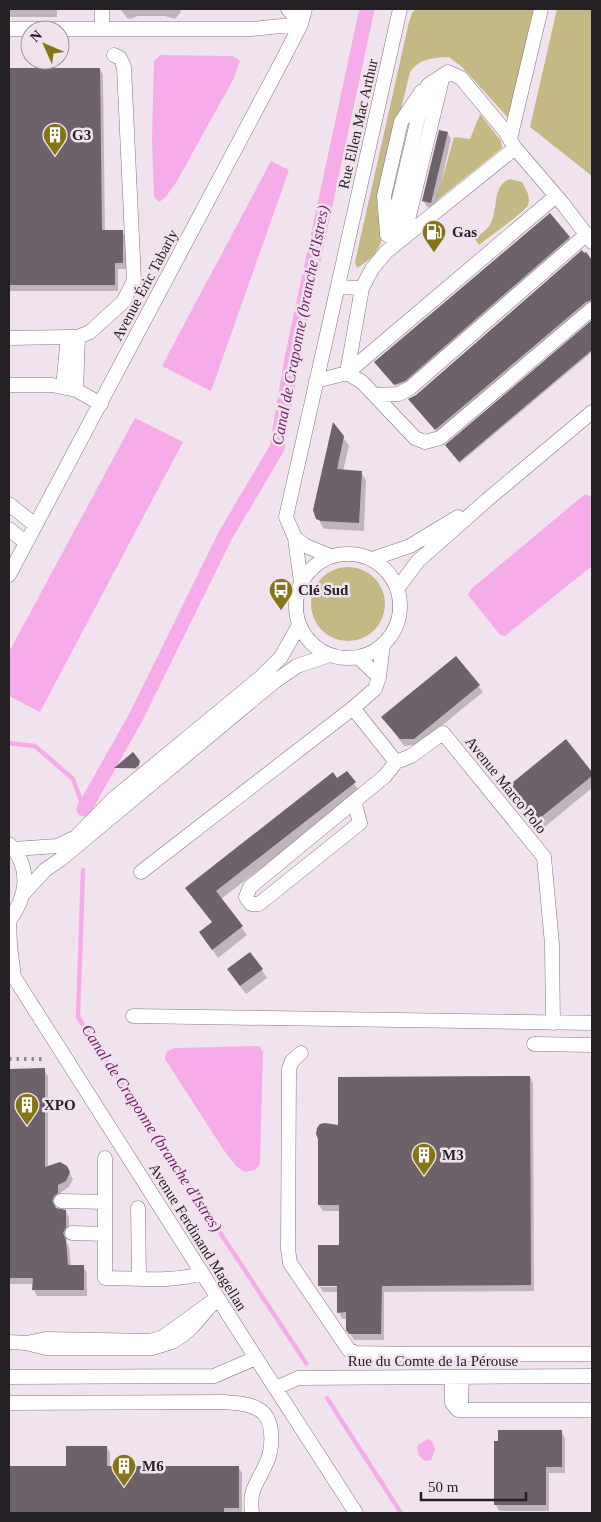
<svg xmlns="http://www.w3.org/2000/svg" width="601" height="1522" viewBox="0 0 601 1522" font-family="'Times New Roman',serif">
<rect width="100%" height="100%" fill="#f1e3ee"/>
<path fill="#c4b984" d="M416,9H535L510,120L462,67L449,57C433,58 420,58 410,72L377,208C378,215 381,222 382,228C385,247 371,260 357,268L355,262L409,22L412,13Z
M557,9H592V176L530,127Z
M480,114L501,141L502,148L436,201L454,137L470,139Z
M510,179L522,182C526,189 531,197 528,205C525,212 487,238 479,245L475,239C480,234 487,230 490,225C499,210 491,186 510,179Z
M311 604a37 37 0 1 1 74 0a37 37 0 1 1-74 0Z"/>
<path fill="#f7acea" d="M160,55L233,56L240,61L233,80L177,181L165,198L159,202L154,197L152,138L154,61Z
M271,161L289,170L211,391L162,366Z
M135,418L183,442L40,712L9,696V652Z
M585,494L592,497V566L505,636L500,635L468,595L471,589Z
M259,1046L263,1052L260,1164L255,1170L245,1172L236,1166L223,1149L165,1059L166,1052L174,1048Z
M428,1439L432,1441L435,1449L431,1460L425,1461C419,1457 416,1453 418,1445Z"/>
<path fill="#0003" fill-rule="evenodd" d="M9,9H57V17H9Z
M120,9H180L181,12L175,19L165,16H138L130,19L127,18Z
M9,69H100L103,75L105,231H122L126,238V269H118V291H9Z
M448,133L451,139L435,209L427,207L423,200Z
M550,214L570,239L406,382L396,386L376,364Z
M585,254L592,262V303L587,304L437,431L411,401Z
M592,322V352L460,463L446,446Z
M343,437L349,446L343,471L361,472L366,480L364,531L327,529L323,528L318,518Z
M456,658L483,692L418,745L404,746L383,717Z
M566,741L592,774V788L541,830L513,796L508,787Z
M139,761V767L136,769L116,768Z
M346,772L360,792L221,899L247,935L218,958L200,933L213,923L192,896Z
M262,970L267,978L246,994L234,978Z
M9,1070H44L48,1076V1167H66L73,1179L69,1187L61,1192V1200L57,1203L55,1208L56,1209L66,1211L69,1218V1234L66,1241L69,1247L71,1266H83L87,1273V1296H37L34,1290V1284H9Z
M530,1077L533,1083L534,1291L384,1292V1340H354L348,1330V1319H342L339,1312V1292H323L319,1285L340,1246V1211H323L319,1205L340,1127ZM321,1284H344V1287H321Z
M561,1431L565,1438V1473H549V1511H499L496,1505Z
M107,1447L110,1453V1468L238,1467L242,1473V1513H9V1468H67Z"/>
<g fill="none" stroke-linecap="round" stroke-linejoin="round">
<path stroke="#f7acea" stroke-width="4.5" d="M9,743L35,746L73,779L84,809
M83,870L78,1017L306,1363
M327,1398L401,1513"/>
<path stroke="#f7acea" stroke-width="15" d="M84,809L136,717L225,536L277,448L292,358L367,9"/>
</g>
<path fill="#6d616a" d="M9,68H100L102,230H123V263H115V285H9Z
M439,130L448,132L431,203L422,201Z
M550,213L570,237L405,381L394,385L374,362Z
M582,250L584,253L586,252L592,260V300L586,302L435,430L408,399L416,395Z
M592,320V350L459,462L445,445Z
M333,422L344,436L337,469L362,471L359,523L321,521L316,519L313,510Z
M456,656L480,685L414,739H400L381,717Z
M566,739L592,772V776L535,822L507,787Z
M133,752L140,761L139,765L135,768H114Z
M347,771L356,782L216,891L243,926L212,950L199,932L212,922L185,888L333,772L337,778Z
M250,952L263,969L240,986L227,969Z
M45,1068V1167L60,1162L67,1166L70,1172L66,1181L58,1185V1193L54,1196L52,1201L56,1208L66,1210V1227L63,1233L66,1240L68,1265H84V1290H32L33,1278H9V1069Z
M530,1076L531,1285L382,1286L381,1334H349L346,1330V1312L337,1313V1286H318V1245H339V1205H318V1139L316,1134L317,1128L320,1124L325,1123L338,1125V1077Z
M498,1430H562V1467H546V1505H494V1441H498Z
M66,1446H107V1466H239V1508H224V1513H9V1466H66Z"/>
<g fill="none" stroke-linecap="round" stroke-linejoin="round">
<defs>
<path id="minor" d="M102,9V29
M288,9L301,24
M9,29H251L301,24
M510,139L541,9
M387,233L384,196L401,122L422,91
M391,233L408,220L443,75
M387,235L391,233L418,118L428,85L448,72L461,78L505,131L515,148
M338,287L362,288L372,269L386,252L515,148L563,204L592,242
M68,337H78L90,332L123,302L134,281L124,67L120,58L114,55
M9,338L68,337L63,387
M347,373L556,196
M347,373L362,288
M316,381L347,373L362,382L415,438L425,442L440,438L592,309
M9,385H52L76,390L101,404
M76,390L78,337
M375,395L399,394L410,388L587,234
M9,504L35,525
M9,529L26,543
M295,538L286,517L400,9
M296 606a52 52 0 1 1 104 0a52 52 0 1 1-104 0Z
M372,559L410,546L458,517
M9,575L282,61L301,24L305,9
M301,582L295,538L306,546L330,556
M397,589L418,561L487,500L592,412
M358,657L379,677L383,644
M379,677L375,689L353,708L396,762L411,756L443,733L544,857L552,944L553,1023
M354,801L360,823L259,904H251L246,897L250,887L385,776L396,762
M9,844C32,867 27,897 9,921
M14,849L57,846L76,837L112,800L261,677L281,657L299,625
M141,872L353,708
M24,893L45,870L61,859L274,682L297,666L330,655
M9,921L10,946L14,977L9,972
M14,977L256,1358L356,1513
M133,1016L592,1023
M534,1044L592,1045
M301,1053L292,1061L289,1069L288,1249L290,1263L349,1350L356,1353L406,1354H592
M105,1158V1278C135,1278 173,1283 202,1273
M61,1201L105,1202
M138,1208L139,1278
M72,1233L105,1234
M9,1342L26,1343L46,1348H152L172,1342L183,1335L193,1326L217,1298L163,1337L151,1341L46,1339L26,1343
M9,1377L214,1376L256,1358
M452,1377V1403L458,1410L461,1403L462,1377
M276,1388L298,1378L592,1376
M9,1403L224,1402C235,1403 248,1403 258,1409C276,1418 273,1451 265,1466C256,1486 249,1489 252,1513
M458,1410H592"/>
</defs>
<use href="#minor" stroke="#827680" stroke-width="15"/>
<use href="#minor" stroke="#fff" stroke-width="14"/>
<path stroke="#91878e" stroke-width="4" stroke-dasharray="2.5 5" stroke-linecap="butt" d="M9,1059H43"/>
</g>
<defs>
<symbol id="building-pin" viewBox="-11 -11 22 30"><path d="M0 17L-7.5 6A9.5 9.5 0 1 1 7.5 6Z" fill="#867517" stroke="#f1e3ee"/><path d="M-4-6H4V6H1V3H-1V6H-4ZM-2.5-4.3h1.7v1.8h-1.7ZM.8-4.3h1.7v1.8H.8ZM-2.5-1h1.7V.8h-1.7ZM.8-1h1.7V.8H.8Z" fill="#fff"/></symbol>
<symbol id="fuel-pin" viewBox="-11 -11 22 30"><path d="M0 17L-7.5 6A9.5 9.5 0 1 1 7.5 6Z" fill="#867517" stroke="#f1e3ee"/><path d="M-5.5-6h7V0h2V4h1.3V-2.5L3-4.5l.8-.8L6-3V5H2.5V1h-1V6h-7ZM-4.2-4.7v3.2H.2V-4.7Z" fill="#fff"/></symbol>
<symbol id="bus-pin" viewBox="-11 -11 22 30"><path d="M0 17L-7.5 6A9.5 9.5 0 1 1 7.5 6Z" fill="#867517" stroke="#f1e3ee"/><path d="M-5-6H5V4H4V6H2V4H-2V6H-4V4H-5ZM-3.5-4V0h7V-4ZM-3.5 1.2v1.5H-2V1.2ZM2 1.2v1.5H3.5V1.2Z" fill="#fff"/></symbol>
</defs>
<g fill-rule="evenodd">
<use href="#building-pin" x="41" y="121" width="28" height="38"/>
<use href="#fuel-pin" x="420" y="218" width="28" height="38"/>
<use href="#bus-pin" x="267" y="576" width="28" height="38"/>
<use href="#building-pin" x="13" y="1091" width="28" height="38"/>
<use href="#building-pin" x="410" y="1141" width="28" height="38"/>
<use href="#building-pin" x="110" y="1452" width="28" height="38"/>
</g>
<g text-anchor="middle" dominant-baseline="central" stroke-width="5" stroke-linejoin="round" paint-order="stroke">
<g font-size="15" fill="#242023" stroke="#f1e3ee">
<text transform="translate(358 124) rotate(-77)">Rue Ellen Mac Arthur</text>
<text transform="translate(145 285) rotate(-62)">Avenue Éric Tabarly</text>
<text transform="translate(506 785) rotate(51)">Avenue Marco Polo</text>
<text transform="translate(198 1237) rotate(58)">Avenue Ferdinand Magellan</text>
<text x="433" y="1361">Rue du Comte de la Pérouse</text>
</g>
<g font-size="15" font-weight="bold" fill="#242023" stroke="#f1e3ee" text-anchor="start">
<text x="72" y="135">G3</text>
<text x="452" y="232">Gas</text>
<text x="298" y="590">Clé Sud</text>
<text x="44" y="1105">XPO</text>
<text x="442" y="1155">M3</text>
<text x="142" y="1466">M6</text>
</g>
<g font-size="16" font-style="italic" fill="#741f6a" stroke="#f1e3ee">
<text transform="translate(300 325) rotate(-79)">Canal de Craponne (branche d'Istres)</text>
<text transform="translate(152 1128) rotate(57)">Canal de Craponne (branche d'Istres)</text>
</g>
</g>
<rect width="601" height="1522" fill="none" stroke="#242023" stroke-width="20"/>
<g transform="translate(45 45) rotate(315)"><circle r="24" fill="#f1e3ee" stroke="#9f959d"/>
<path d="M0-4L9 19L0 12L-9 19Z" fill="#867517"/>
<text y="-8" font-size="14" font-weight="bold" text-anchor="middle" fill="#242023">N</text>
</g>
<path d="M421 1492v8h105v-8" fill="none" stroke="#242023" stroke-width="2.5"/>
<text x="428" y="1492" font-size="15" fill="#242023" stroke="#f1e3ee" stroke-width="4" paint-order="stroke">50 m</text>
</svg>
